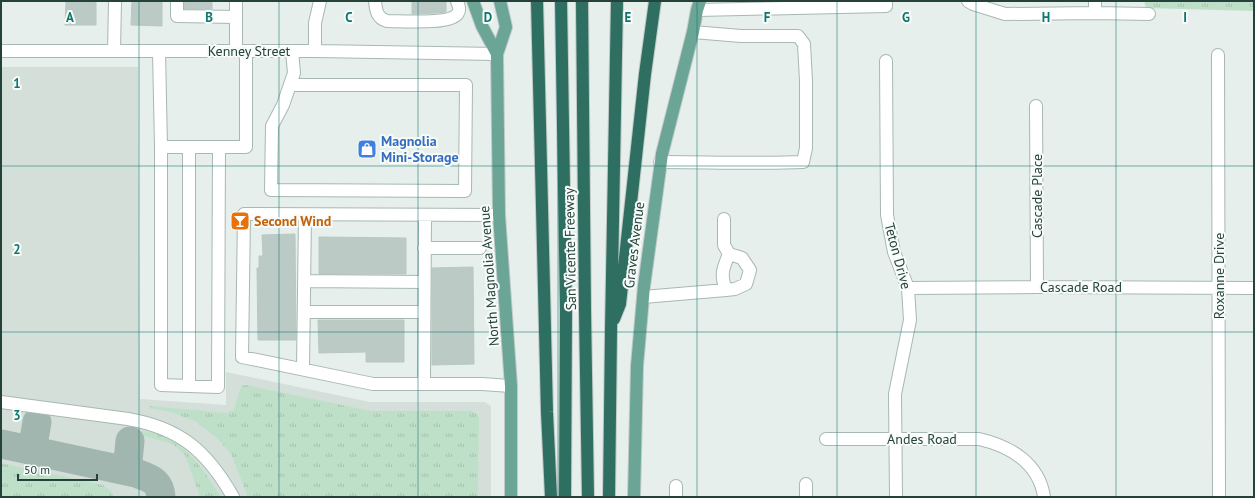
<svg xmlns="http://www.w3.org/2000/svg" width="1255" height="498" viewBox="0 0 1255 498" font-family="'PT Sans',sans-serif">
<defs>
<pattern id="grass-tufts" width="24" height="20" patternUnits="userSpaceOnUse"><rect width="24" height="20" fill="#bfe0c8"/><path d="M3 7l-1-3M5 7V3M7 7l1-3M15 17l-1-3M17 17v-4M19 17l1-3" fill="none" stroke="#a4c1ad"/></pattern>
</defs>
<rect width="100%" height="100%" fill="#e6efeb"/>
<path fill="#d4dfda" d="M1,67H138L140,399L226,405V372L370,402H485L491,406V497H1Z"/>
<path fill="url(#grass-tufts)" d="M1144,1H1254V11L1146,8Z
M246,385L371,411H471L476,413L479,417L478,497H247L246,492L231,454L217,438L195,421L171,412L149,408L150,406L226,413L234,410L239,392L242,386Z
M143,431C181,434 203,468 221,497H200L185,455L173,444L140,435V433Z
M1,463L103,485L112,492L113,497H1Z"/>
<g fill="none" stroke-linecap="round" stroke-linejoin="round">
<path stroke="#a2b6b0" stroke-width="29" d="M1,444L136,473C149,478 160,480 161,497
M32,451L37,422
M127,471L130,441"/>
</g>
<path fill="#bbcac4" stroke="#b8c9c2" d="M66,1H96V25H65Z
M132,1H162V26L131,25Z
M184,1H212V9H184Z
M412,1H446V12L436,13L412,14Z
M295,234L296,340H258L257,268H259V256H263L262,235Z
M319,237L406,238V274H319Z
M473,267L474,364L432,365V268Z
M318,320H404V362H366V352L319,353Z"/>
<g fill="none" stroke-linecap="round" stroke-linejoin="round">
<defs>
<path id="minor" d="M177,1V16L236,17
M236,1V51
M375,1C376,11 377,18 387,21C401,21 452,25 458,13C461,9 458,5 457,1
M968,1L973,4L1005,14L1095,13V1
M697,10L886,6V1
M1095,13L1149,14
M1,51H315L497,54
M114,51L115,1
M159,51L161,147H189V386
M315,51V23L320,1
M1218,55L1219,497
M886,61L887,215L894,252L908,288L910,320L895,394L896,497
M290,85H466L465,191L271,190L272,126L283,105L294,73L292,51
M1036,106L1037,287
M161,147V385L218,387L219,147H189
M219,147H246V51
M660,162C708,162 756,164 803,162L806,148V81L804,44L798,36H741L693,32
M499,215L244,214L242,357L373,384H482L511,386
M424,248H480
M304,281L424,282
M908,288L1037,287L1254,288
M726,290C720,275 723,268 729,254
M643,297L726,290L735,289L746,284L750,270L742,258L729,254L724,245V219
M304,312H424
M303,369L305,215
M424,384L425,215
M1,402L128,419C180,428 207,451 233,497
M826,439H979C1010,446 1039,463 1044,497
M806,484V497
M676,486V497"/>
<path id="major" d="M473,1L482,26L497,54
M500,1L506,27L497,54L499,215L511,386V497
M634,497L637,366L644,286L662,154L693,32L697,10L700,1"/>
<path id="highway" d="M537,1L547,412L551,497
M561,1L566,311L565,497
M582,1L585,311L588,497
M614,319L620,304L645,74L655,1
M609,497L611,330L617,1"/>
</defs>
<use href="#minor" stroke="#a8b8b2" stroke-width="14"/>
<use href="#major" stroke="#c2cac8" stroke-width="14"/>
<use href="#highway" stroke="#c2cac8" stroke-width="14"/>
<use href="#minor" stroke="#fff" stroke-width="12"/>
<use href="#major" stroke="#6aa596" stroke-width="12"/>
<use href="#highway" stroke="#2f6f62" stroke-width="12"/>
</g>
<path fill="none" stroke="#0f766e" stroke-width="1" stroke-opacity="0.55" d="M139,1V497M279,1V497M418,1V497M558,1V497M697,1V497M837,1V497M976,1V497M1116,1V497M1,166H1254M1,332H1254"/>
<defs>
<symbol id="shop-square" viewBox="-11 -11 22 22"><rect x="-9" y="-9" width="18" height="18" rx="4" fill="#3f7fe0" stroke="#f7fbf9"/><path d="M-5-2.5h2.3a2.7 3.5 0 0 1 5.4 0H5L5.5 6h-11ZM-1.5-2.5h3a1.5 2.3 0 0 0-3 0Z" fill="#fff"/></symbol>
<symbol id="bar-square" viewBox="-11 -11 22 22"><rect x="-9" y="-9" width="18" height="18" rx="4" fill="#e8710a" stroke="#f7fbf9"/><path d="M-6-5H6L.8 .8V4.5H3.5V6h-7V4.5H-.8V.8Z" fill="#fff"/></symbol>
</defs>
<g fill-rule="evenodd">
<use href="#shop-square" x="356" y="138" width="22" height="22"/>
<use href="#bar-square" x="229" y="210" width="22" height="22"/>
</g>
<g text-anchor="middle" dominant-baseline="central" stroke-width="4" stroke-linejoin="round" paint-order="stroke">
<g font-size="14" fill="#24423a" stroke="#f7fbf9">
<text x="249" y="51">Kenney Street</text>
<text transform="translate(1037 196) rotate(-90)">Cascade Place</text>
<text transform="translate(634 245) rotate(-83)">Graves Avenue</text>
<text transform="translate(570 249) rotate(-91)">San Vicente Freeway</text>
<text transform="translate(898 256) rotate(75)">Teton Drive</text>
<text transform="translate(489 276) rotate(-94)">North Magnolia Avenue</text>
<text transform="translate(1219 276) rotate(-90)">Roxanne Drive</text>
<text x="1081" y="287">Cascade Road</text>
<text x="922" y="439">Andes Road</text>
</g>
<g font-size="14" font-weight="bold" fill="#366cbe" stroke="#f7fbf9" text-anchor="start">
<text x="381" y="141">Magnolia<tspan x="381" dy="16">Mini-Storage</tspan></text>
</g>
<g font-size="14" font-weight="bold" fill="#c56008" stroke="#f7fbf9" text-anchor="start">
<text x="254" y="221">Second Wind</text>
</g>
</g>
<g font-size="13" text-anchor="middle" font-weight="bold" fill="#0f766e" stroke="#f7fbf9" stroke-width="4" stroke-linejoin="round" paint-order="stroke">
<text x="70" y="22">A</text>
<text x="209" y="22">B</text>
<text x="349" y="22">C</text>
<text x="488" y="22">D</text>
<text x="628" y="22">E</text>
<text x="767" y="22">F</text>
<text x="906" y="22">G</text>
<text x="1046" y="22">H</text>
<text x="1185" y="22">I</text>
<text x="17" y="88">1</text>
<text x="17" y="254">2</text>
<text x="17" y="420">3</text>
</g>
<rect width="1255" height="498" fill="none" stroke="#24423a" stroke-width="4"/>
<path d="M18 474v6h79v-6" fill="none" stroke="#24423a" stroke-width="2"/>
<text x="24" y="474" font-size="12" fill="#24423a" stroke="#f7fbf9" stroke-width="3" paint-order="stroke">50 m</text>
</svg>
